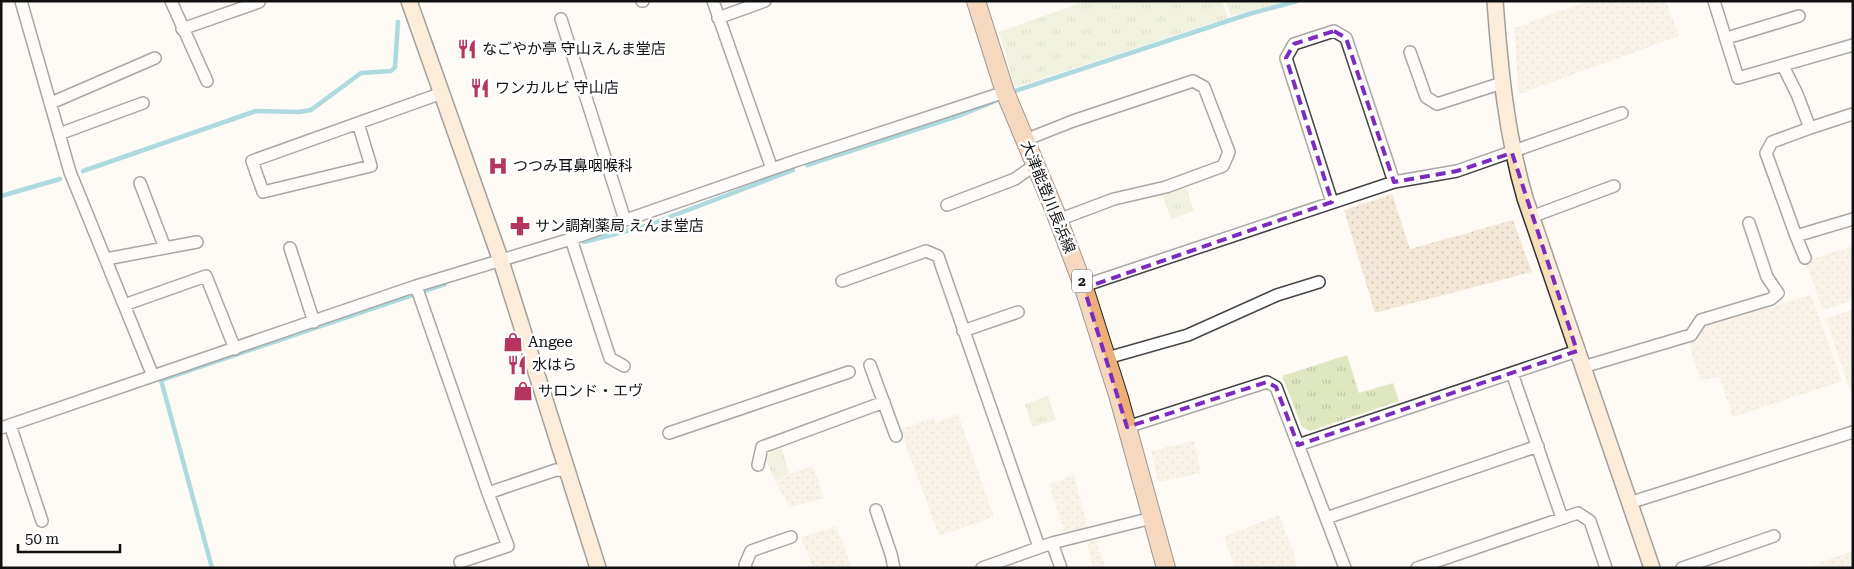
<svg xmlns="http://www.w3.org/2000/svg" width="1854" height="569" viewBox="0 0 1854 569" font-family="'Roboto Serif','Noto Sans JP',serif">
<defs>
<pattern id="farmland-dots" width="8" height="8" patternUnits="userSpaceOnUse" patternTransform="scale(1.25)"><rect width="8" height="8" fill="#f3e8d7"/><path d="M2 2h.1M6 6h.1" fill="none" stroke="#cfc6b8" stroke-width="1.8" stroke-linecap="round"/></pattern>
<pattern id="park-tufts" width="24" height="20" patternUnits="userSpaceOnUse" patternTransform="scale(1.25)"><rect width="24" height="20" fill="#dfe7c1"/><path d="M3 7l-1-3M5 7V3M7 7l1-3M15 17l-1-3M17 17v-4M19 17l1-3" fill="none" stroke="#bec5a5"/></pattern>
</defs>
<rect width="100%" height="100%" fill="#fefaf5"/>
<path fill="url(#farmland-dots)" d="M1588,1H1666L1679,36L1519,94L1514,28Z
M1392,194L1410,249L1513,220L1532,272L1375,313L1344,210Z
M1853,246V300L1823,310L1805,261Z
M1811,295L1842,381L1733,417L1719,377L1700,380L1689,343L1696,341L1704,326Z
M1853,309V399L1826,319Z
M958,414L994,517L939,536L900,429L934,418L937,423Z
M1194,441L1201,473L1158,482L1151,451Z
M813,466L824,498L790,507L774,479Z
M1074,475L1088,528L1065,534L1049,484Z
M1279,515L1297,562L1296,565L1289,568H1235L1224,537Z
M836,526L852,568H813L801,537Z
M1096,540L1099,552H1101L1105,568H1093L1087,542Z
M1853,551V568H1806L1841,555Z"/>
<path fill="url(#park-tufts)" d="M1086,1H1222L1228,18L1015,87L999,32Z
M1226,1H1280L1281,3L1231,16Z
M1186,187L1194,211L1171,219L1163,196Z
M1347,355L1359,393L1393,383L1399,401L1310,431L1302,427L1282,376Z
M1048,396L1056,420L1032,427L1025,404Z
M781,446L789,474L774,479L766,459L770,451Z"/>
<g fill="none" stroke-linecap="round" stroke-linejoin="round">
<path stroke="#4cb4c1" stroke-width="4.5" d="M1012,92L1249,14L1297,1
M807,165L961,115L993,102
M83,171L256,111L299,112L311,110L361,73L391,71L395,67L398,22
M1,196L60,179
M584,242L646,226L793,170
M212,568L161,380L445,284"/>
<defs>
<path id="street" d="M21,1L70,172L153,376
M171,1L207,81
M642,1H643
M713,1L772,169
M1714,1L1738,78L1853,45
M718,18L765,1
M561,19L625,220
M182,29L259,2
M1727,38L1799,16
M1410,52L1426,97L1437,104L1502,83
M1783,66L1797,94L1810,128L1772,142L1766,153L1796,236L1853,219
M51,103L155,58
M358,123L371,166L263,192L252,161L442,93
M1810,128L1853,114
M59,134L143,103
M1025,140L1073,121L1193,81L1204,87L1229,152L1223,166L1166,187L1114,199L1058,220
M140,183L165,248
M1332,202L1286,58L1294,44L1334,31L1346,38L1394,182
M947,205L1015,179L1036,164
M1531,217L1614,186
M1796,236L1805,258
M571,239L610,358L624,366
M290,248L314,322
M106,259L197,242
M842,281L926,251L938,256L1039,547
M416,286L488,493L556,470L568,471
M1084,288L1092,283L1394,182L1457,171L1622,113
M124,305L206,276L235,349
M963,331L1018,312
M1107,358L1188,335L1277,295L1319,282
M870,365L896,436
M1583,367L1691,335L1701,320L1771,299L1778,293L1767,277L1749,223
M1512,373L1562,518
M10,425L42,521
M1127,427L1267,382L1276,387L1345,568
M1,428L416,286L571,239L798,160L1005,92
M669,433L849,372
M1298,445L1577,351
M758,465L762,447L884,402
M1629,503L1853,432
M876,510L891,554L894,568
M1326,518L1538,446
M1052,543L1061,568
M460,562L508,546L488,493
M746,568L745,565L751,551L791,537
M982,568L1052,543L1152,518
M1417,568L1578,513L1590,521L1606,568
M1682,568L1774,536"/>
<path id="secondary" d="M409,1L501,261L598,568
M1495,1C1500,68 1506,133 1525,198L1652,568"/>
<path id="primary" d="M976,1L1005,92L1054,209L1084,288L1119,398L1166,568"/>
</defs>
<use href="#street" stroke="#444" stroke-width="14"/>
<use href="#secondary" stroke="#333" stroke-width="18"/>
<use href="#primary" stroke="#222" stroke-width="20"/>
<use href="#street" stroke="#fff" stroke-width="11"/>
<use href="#secondary" stroke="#f8deb7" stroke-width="15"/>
<use href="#primary" stroke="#ecaf78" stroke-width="18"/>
</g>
<path d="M0 0H1854V569H0ZM1334,31L1346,38L1394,182L1457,171L1512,153L1577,351L1298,445L1276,387L1267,382L1127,427L1084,288L1332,202L1286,58L1294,44Z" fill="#fefaf5" fill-opacity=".55" fill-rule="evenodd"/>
<path fill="none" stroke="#7b2cbf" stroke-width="4" stroke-dasharray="10 6" stroke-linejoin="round" d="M1334,31L1346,38L1394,182L1457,171L1512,153L1577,351L1298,445L1276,387L1267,382L1127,427L1084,288L1332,202L1286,58L1294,44Z"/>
<defs>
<symbol id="restaurant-bare" viewBox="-9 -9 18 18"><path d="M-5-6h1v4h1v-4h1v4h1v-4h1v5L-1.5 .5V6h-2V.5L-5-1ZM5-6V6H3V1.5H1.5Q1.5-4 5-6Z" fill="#b5355f" stroke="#fff" stroke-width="2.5" paint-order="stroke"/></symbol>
<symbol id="hospital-bare" viewBox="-9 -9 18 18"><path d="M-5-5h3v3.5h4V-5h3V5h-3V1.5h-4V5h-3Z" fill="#b5355f" stroke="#fff" stroke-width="2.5" paint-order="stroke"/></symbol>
<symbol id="pharmacy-bare" viewBox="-9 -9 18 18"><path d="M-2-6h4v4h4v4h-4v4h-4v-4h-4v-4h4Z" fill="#b5355f" stroke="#fff" stroke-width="2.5" paint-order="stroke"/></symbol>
<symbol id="shop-bare" viewBox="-9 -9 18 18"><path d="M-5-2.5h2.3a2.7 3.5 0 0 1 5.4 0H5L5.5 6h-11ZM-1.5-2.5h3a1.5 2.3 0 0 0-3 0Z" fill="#b5355f" stroke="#fff" stroke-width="2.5" paint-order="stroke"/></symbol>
</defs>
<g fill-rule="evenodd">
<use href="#restaurant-bare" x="453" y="35" width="28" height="28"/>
<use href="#restaurant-bare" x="466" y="74" width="28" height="28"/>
<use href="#hospital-bare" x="484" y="152" width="28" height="28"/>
<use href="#pharmacy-bare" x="506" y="212" width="28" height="28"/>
<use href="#shop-bare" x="499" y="328" width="28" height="28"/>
<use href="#restaurant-bare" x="503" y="351" width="28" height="28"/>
<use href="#shop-bare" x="509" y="377" width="28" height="28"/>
</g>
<g text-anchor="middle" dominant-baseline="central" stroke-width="5" stroke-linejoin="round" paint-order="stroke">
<rect fill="#fff" stroke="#585858" stroke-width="1" x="1072" y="269.5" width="20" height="23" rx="4"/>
<g font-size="14" font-weight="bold" fill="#111">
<text x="1082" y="281">2</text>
</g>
<g font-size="15" fill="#111" stroke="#fff" text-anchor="start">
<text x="482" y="49">なごやか亭 守山えんま堂店</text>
<text x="495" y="88">ワンカルビ 守山店</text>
<text x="513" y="166">つつみ耳鼻咽喉科</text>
<text x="535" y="226">サン調剤薬局 えんま堂店</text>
<text x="528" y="342">Angee</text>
<text x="532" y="365">水はら</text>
<text x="538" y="391">サロンド・エヴ</text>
</g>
<g font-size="15" fill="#111" stroke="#fff">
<text transform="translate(1048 197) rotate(68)">大津能登川長浜線</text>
</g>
</g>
<rect width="1854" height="569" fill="none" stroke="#111111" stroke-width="5"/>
<path d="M18 544v8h102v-8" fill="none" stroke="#111111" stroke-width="2.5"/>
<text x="25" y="544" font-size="15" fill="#111111" stroke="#ffffff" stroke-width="4" paint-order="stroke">50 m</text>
</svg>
